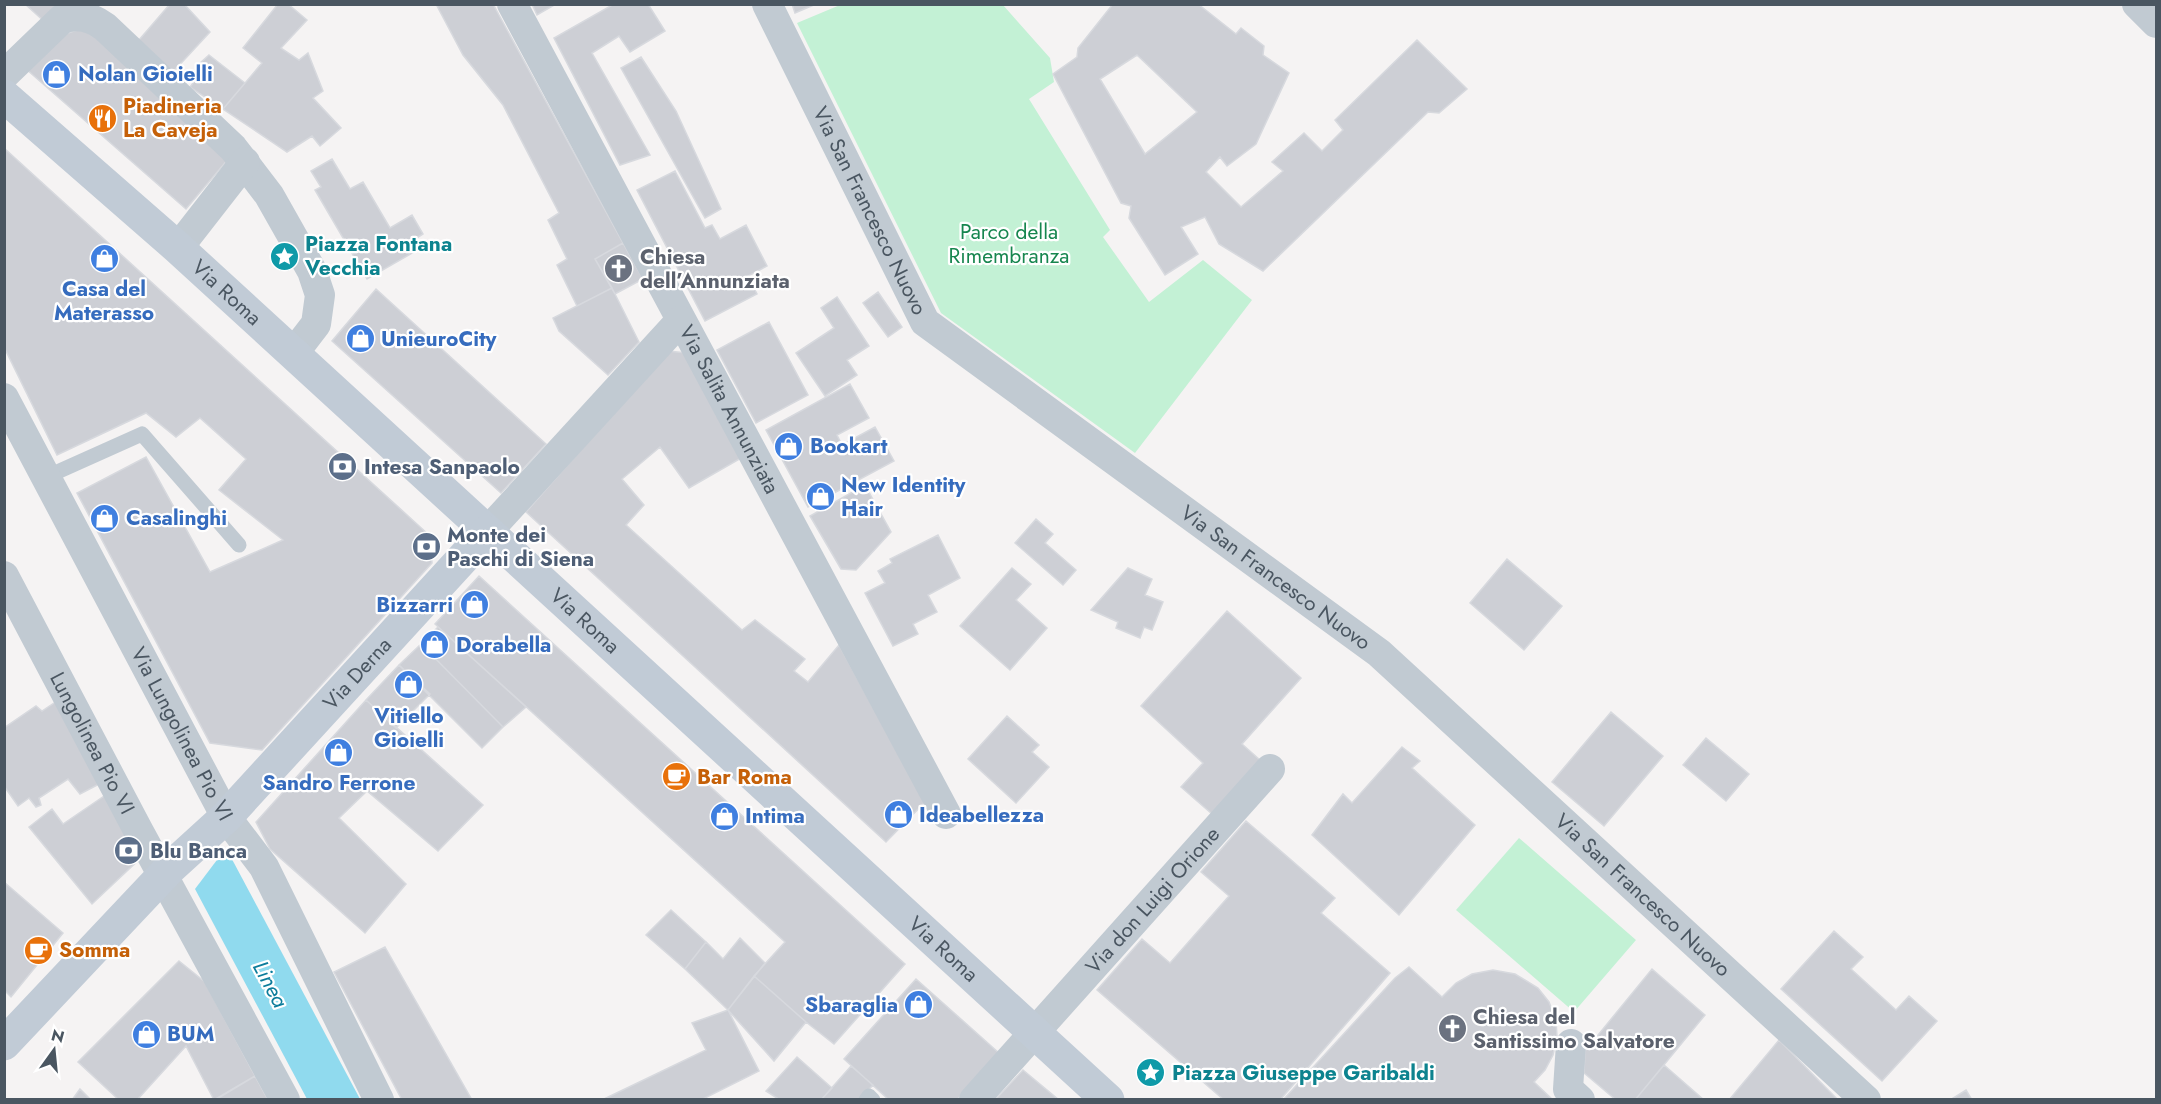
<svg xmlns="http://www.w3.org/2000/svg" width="2161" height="1104" viewBox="0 0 2161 1104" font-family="Jost,sans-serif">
<rect width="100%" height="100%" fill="#f5f3f3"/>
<path fill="#c3f1d5" d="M840,5H1003L1050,58L1054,82L1029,99L1110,230L1103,237L1149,302L1203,260L1252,300L1135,453L941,313L797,23Z
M1519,838L1636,940L1574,1012L1456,910Z"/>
<path fill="#90daee" d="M226,848L360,1099H307L195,889Z"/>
<path fill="#cdcfd5" stroke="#d7d9de" stroke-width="1.5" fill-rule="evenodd" d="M25,4H64L47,24Z
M170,4H184L210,32L173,72L139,40Z
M278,4H288L307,20L281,48L299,60L308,53L323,91L313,98L341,128L320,146L312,136L287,152L223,109L262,63L243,48Z
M436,4H493L623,243L595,259L612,288L577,306L557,265L567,259L548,220L559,213L503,105L463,55Z
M532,4H556L537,15Z
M614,4H648L665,31L630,52L619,36L592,53L650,155L620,165L554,38Z
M792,4H816L795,13Z
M1113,4H1198L1236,34L1241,28L1264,46L1263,55L1289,73L1256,144L1227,166L1220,157L1206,172L1241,207L1283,171L1272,162L1304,133L1322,151L1343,130L1335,120L1417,40L1467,89L1439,113L1428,112L1263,271L1219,244L1205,217L1181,227L1198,254L1165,275L1129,218L1131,206L1121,203L1053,74L1077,57L1078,48ZM1137,55L1197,112L1145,154L1100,79Z
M86,27L230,157L186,209L26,69L56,37Z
M209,55L245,83L223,109L190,87L204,68L200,63Z
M641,57L676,111L721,209L705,218L621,68Z
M4,148L429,535L432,563L262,750L210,743L77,493L146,457L210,572L283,540L219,490L246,459L200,418L176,437L146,413L57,455L4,347Z
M332,159L350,189L363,182L390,228L412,215L423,234L409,243L414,252L367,279L315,190L321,187L311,171Z
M675,171L705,228L712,225L720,239L746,225L767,266L748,276L757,294L705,321L637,190Z
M623,243L643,279L615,294L595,259Z
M612,288L639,342L608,375L559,331L553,318Z
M376,289L546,444L501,493L332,341Z
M878,292L902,327L888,337L863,303Z
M837,297L869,346L847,360L857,375L825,396L796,353L834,328L821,308Z
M769,322L808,395L756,423L717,350Z
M668,351L687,353L743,457L689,488L660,447L622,479L644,505L626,525L742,630L755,620L805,659L794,671L808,682L839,645L925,802L886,842L526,512Z
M850,384L869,418L837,435L842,445L875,427L894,461L808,507L766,430Z
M865,485L891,532L856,570L841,569L810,516Z
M1036,519L1053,534L1045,543L1076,570L1063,585L1015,543Z
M938,535L960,578L928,595L937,612L913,624L918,634L893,646L865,593L885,583L878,571L892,563L890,559Z
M1507,559L1562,606L1524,650L1470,603Z
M1012,568L1031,584L1016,600L1047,628L1010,670L960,626Z
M1128,568L1152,579L1145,595L1163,602L1152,630L1144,627L1140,638L1116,628L1118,622L1091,610Z
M479,576L905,964L834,1044L806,1022L754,976L785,942L435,624Z
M1227,611L1301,678L1242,744L1260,760L1212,814L1181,787L1203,763L1141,706Z
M438,627L526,707L503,727L421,644Z
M421,644L503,727L482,748L399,665Z
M399,665L430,694L396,728L366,700Z
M60,699L107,780L80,794L68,779L39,798L41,805L36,807L29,798L18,806L4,786V728L36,706L42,711Z
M366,700L483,805L438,851L367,791L339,818L406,884L365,933L270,849L256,822Z
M1611,712L1663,756L1604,826L1552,782Z
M1007,716L1039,745L1032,752L1049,767L1016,803L968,759Z
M1706,738L1749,774L1726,801L1683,765Z
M1402,747L1420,761L1412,768L1475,825L1399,915L1312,835L1343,794L1352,803Z
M110,792L147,852L92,904L29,827L52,809L63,824Z
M1246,821L1335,898L1321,913L1390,973L1280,1100H1224L1097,990L1142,939L1170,963L1229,896L1201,872Z
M4,882L63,933L11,997L4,990Z
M671,910L706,942L685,969L646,935Z
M1834,931L1863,957L1851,969L1896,1010L1909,996L1937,1021L1882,1081L1781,989Z
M740,938L765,963L728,1010L685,969L706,942L723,959Z
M385,947L472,1100H402L334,972Z
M179,961L205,982L255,1076L214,1100L186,1046L137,1100H119L78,1062Z
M1409,967L1442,997L1456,983L1472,974L1493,970L1515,974L1538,988L1549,1002L1556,1020L1557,1037L1553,1055L1545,1070L1534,1082L1553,1100H1283L1395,978Z
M1652,969L1705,1015L1635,1100H1616L1584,1073L1585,1051Z
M754,976L806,1022L774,1061L728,1010Z
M916,979L999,1053L957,1100H889L844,1059Z
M728,1010L759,1071L701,1100H602L706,1050L692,1023Z
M1779,1040L1838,1100H1729Z
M797,1057L832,1088L821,1100H780L766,1091Z
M1664,1065L1704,1100H1635Z
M851,1066L873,1085L859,1100H821Z
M1023,1070L1059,1100H995Z
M255,1076L268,1100H215Z
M80,1089L91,1100H72Z
M1966,1090L1972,1100H1950Z"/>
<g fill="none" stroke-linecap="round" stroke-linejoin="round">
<path stroke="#c1cad2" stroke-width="15" d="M46,477L142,434L239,545
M866,1100L869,1096L873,1100"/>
<g stroke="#c1cad2" stroke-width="30">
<path id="s1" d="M512,4L946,814"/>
<path id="s2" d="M767,4L925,322L1379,653L1866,1100"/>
<path d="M2137,4L2156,23"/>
<path d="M4,75L62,19C78,13 92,17 105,27L233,148L269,195L312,271L320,295L316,324L293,354"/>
<path d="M178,248L245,162"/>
<path id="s3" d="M4,398L226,817L264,867L379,1100"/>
<path d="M487,532L680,321"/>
<path id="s4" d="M4,576L138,830L285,1100"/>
<path d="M1571,1044L1568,1089L1580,1100"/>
<path id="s5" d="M974,1100L1270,769"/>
</g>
<g stroke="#c1cbd6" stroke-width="33">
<path id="s6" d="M4,96L178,248L1108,1100"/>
<path id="s7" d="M4,1044L170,868L226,817L487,532"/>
</g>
</g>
<defs>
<symbol id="shop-disc" viewBox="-11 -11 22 22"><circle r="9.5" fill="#3f7fe0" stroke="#fff"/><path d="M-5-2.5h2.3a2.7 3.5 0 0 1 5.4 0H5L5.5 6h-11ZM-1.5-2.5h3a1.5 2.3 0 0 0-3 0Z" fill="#fff"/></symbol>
<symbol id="restaurant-disc" viewBox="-11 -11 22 22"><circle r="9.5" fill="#e8710a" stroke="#fff"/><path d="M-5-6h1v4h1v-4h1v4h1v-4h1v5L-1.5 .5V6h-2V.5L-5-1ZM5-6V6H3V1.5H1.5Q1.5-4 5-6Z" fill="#fff"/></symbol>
<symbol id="sight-disc" viewBox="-11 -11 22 22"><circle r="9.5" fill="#0f9aa8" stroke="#fff"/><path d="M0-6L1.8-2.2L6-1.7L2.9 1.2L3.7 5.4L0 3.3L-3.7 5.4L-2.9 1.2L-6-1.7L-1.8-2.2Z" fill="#fff"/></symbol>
<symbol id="church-disc" viewBox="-11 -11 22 22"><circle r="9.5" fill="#6b7280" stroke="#fff"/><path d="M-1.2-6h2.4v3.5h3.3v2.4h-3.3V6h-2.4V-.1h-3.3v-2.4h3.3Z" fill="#fff"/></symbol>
<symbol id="bank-disc" viewBox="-11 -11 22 22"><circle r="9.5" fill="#5c6f8a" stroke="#fff"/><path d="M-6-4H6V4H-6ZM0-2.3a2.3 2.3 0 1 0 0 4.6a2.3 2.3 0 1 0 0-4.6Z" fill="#fff"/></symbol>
<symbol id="cafe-disc" viewBox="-11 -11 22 22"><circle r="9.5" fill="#e8710a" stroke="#fff"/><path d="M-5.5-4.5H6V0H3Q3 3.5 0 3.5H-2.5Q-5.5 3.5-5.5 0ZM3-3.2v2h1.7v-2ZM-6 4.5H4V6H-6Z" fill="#fff"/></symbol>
</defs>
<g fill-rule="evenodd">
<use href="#shop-disc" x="40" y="58" width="33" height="33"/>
<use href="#restaurant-disc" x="86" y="102" width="33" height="33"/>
<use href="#sight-disc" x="268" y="240" width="33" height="33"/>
<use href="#shop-disc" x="88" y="242" width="33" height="33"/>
<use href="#church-disc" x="602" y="252" width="33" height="33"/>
<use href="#shop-disc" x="344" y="322" width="33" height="33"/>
<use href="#shop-disc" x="772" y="430" width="33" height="33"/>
<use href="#bank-disc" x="326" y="450" width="33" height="33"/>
<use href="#shop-disc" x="804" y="480" width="33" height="33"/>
<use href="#shop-disc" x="88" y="502" width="33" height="33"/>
<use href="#bank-disc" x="410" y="530" width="33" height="33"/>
<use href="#shop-disc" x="458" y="588" width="33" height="33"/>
<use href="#shop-disc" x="418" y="628" width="33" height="33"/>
<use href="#shop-disc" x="392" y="668" width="33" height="33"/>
<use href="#shop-disc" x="322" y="736" width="33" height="33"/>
<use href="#cafe-disc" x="660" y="760" width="33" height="33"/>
<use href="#shop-disc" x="882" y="798" width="33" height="33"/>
<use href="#shop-disc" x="708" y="800" width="33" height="33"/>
<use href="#bank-disc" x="112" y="834" width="33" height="33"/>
<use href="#cafe-disc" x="22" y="934" width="33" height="33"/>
<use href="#shop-disc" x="902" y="988" width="33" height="33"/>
<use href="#church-disc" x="1436" y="1012" width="33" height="33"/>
<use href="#shop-disc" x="130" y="1018" width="33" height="33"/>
<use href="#sight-disc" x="1134" y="1056" width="33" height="33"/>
</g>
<g text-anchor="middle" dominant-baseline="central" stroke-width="4.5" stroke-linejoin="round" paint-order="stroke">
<g font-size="21" font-weight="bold" fill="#366cbe" stroke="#fff" text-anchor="start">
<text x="78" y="74">Nolan Gioielli</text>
<text x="104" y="289" text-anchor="middle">Casa del<tspan x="104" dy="24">Materasso</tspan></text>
<text x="381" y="339">UnieuroCity</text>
<text x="810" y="446">Bookart</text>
<text x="841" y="485">New Identity<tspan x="841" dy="24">Hair</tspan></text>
<text x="126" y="518">Casalinghi</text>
<text x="453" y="605" text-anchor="end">Bizzarri</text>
<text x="456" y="645">Dorabella</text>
<text x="409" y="716" text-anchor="middle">Vitiello<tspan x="409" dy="24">Gioielli</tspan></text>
<text x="339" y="783" text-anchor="middle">Sandro Ferrone</text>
<text x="919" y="815">Ideabellezza</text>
<text x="745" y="816">Intima</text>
<text x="898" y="1005" text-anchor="end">Sbaraglia</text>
<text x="167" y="1034">BUM</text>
</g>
<g font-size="21" font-weight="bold" fill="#c56008" stroke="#fff" text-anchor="start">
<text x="123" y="106">Piadineria<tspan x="123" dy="24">La Caveja</tspan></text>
<text x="697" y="777">Bar Roma</text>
<text x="59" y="950">Somma</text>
</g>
<g font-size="21" fill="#4a5661" stroke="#fff">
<text stroke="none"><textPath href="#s2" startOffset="231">Via San Francesco Nuovo</textPath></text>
<text stroke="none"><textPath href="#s6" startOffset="297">Via Roma</textPath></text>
<text stroke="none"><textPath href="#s1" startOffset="460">Via Salita Annunziata</textPath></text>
<text stroke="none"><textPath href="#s2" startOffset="789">Via San Francesco Nuovo</textPath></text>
<text stroke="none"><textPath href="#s6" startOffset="783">Via Roma</textPath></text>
<text stroke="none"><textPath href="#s7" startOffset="512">Via Derna</textPath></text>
<text stroke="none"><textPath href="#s3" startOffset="380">Via Lungolinea Pio VI</textPath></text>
<text stroke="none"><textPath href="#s4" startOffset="189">Lungolinea Pio VI</textPath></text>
<text stroke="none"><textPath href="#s2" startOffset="1275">Via San Francesco Nuovo</textPath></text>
<text stroke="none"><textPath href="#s5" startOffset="268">Via don Luigi Orione</textPath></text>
<text stroke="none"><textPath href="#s6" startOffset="1269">Via Roma</textPath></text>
</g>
<g font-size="21" fill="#17864f" stroke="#fff">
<text x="1009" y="232">Parco della<tspan x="1009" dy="24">Rimembranza</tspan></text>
</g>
<g font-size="21" font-weight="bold" fill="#0d838f" stroke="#fff" text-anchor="start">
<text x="305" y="244">Piazza Fontana<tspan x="305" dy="24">Vecchia</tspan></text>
<text x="1172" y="1073">Piazza Giuseppe Garibaldi</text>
</g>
<g font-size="21" font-weight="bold" fill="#5b616d" stroke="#fff" text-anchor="start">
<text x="640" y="257">Chiesa<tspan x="640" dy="24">dell’Annunziata</tspan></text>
<text x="1473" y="1017">Chiesa del<tspan x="1473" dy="24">Santissimo Salvatore</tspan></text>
</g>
<g font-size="21" font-weight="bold" fill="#4e5e75" stroke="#fff" text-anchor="start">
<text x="364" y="467">Intesa Sanpaolo</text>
<text x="447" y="535">Monte dei<tspan x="447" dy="24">Paschi di Siena</tspan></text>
<text x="150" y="851">Blu Banca</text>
</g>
<g font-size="22" font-style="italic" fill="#0c7c9b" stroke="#fff">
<text transform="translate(271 984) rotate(62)">Linea</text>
</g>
</g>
<rect width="2161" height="1104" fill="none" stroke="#4a5661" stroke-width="12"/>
<g transform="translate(54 1050) rotate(15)" stroke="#ffffff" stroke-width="4.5" paint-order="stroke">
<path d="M0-4.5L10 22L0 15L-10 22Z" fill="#4a5661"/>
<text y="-9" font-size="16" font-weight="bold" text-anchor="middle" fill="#4a5661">N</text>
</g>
</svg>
